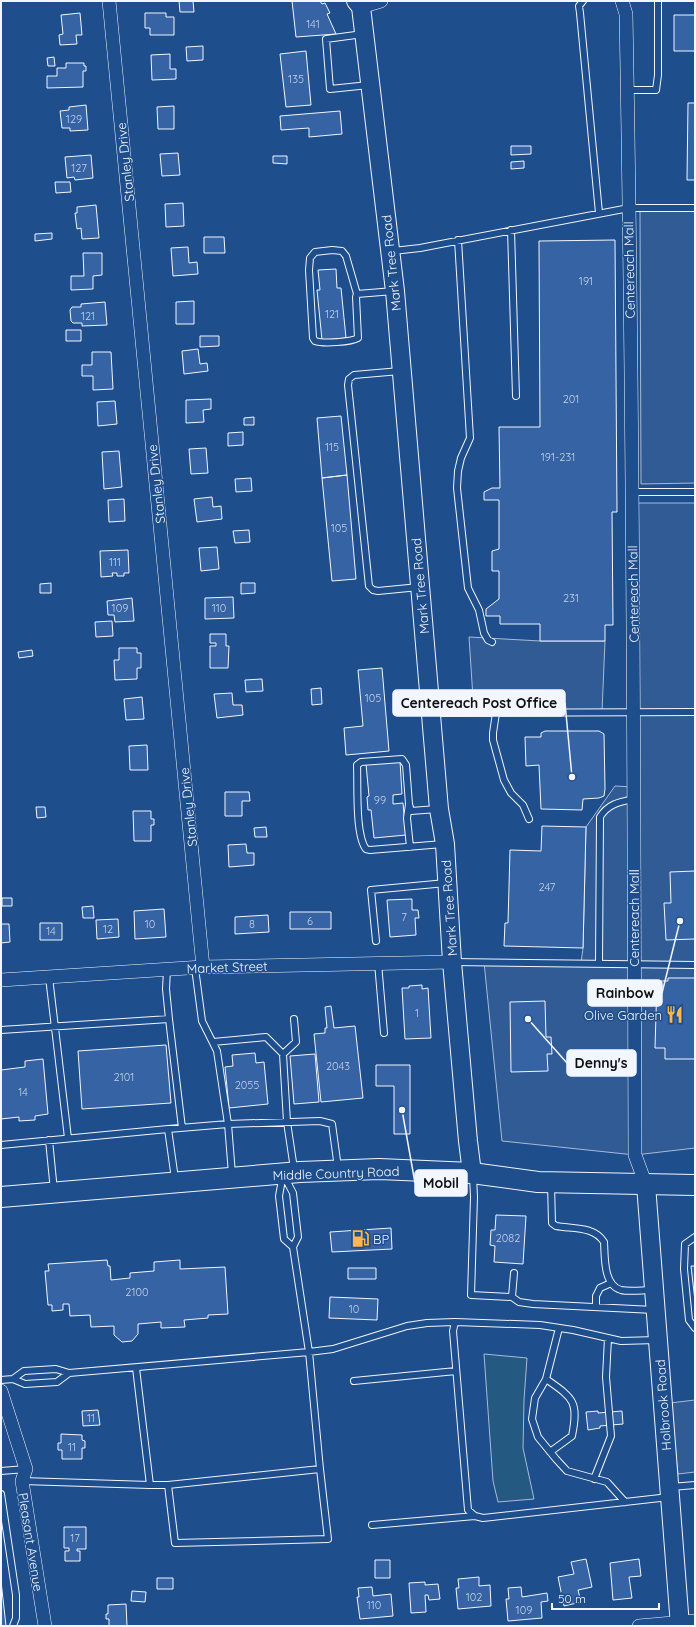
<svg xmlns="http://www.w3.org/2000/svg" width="696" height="1627" viewBox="0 0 696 1627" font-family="Quicksand,sans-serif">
<rect width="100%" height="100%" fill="#1f4e8c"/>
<path fill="#245a82" stroke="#a8bbd7" d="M484,1354L527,1358L524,1400L523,1448L534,1499L498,1502L493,1481Z"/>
<path fill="#305b95" stroke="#a8bbd7" d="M640,211H695V483L641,484Z
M638,503H695V710H639Z
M469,637L540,641H605L602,712L474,713Z
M634,712H695V1148L635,1155L502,1141L484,962L581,963L583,948L586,827L615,786L634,787Z
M695,1400V1472L678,1474L670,1403Z"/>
<path fill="#3563a3" stroke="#f2f6ff" d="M179,1H193L194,12H180Z
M292,1H320L322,4L325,3L330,13L327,14L336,34L296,37Z
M80,13L82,35H76L77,44L60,45L59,35L63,34L61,15Z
M145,13H166V17H174V35H150V28H145Z
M674,15H695V51H674Z
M203,46V60L187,61L186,47Z
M306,51L311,105L286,107L280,54Z
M170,54V69H176V79L152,80L151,55Z
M54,57L55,66H48L47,58Z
M66,63H84V66H86V71H83V87L47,88V76H57V68H66Z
M688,103H695V180H687Z
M86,105L88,130L70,131V128H62L60,111L69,110V107Z
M174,106V129H158L157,107Z
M340,111L342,134L309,137V128L281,130L280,116Z
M511,146H531V154L511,155Z
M178,153L180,175L162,176L160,154Z
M91,155L93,178L75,180L74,177L67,178L65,157Z
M273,156H287V164L273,163Z
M524,161V168L511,169V162Z
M55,182H70L71,192L56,193Z
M183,203L184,226L166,227L165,204Z
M96,205L99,238L82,239L81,228L77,229L75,213H77V207Z
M52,233V239L35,241V234Z
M204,237H224L225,253H204Z
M615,240L617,512H612L613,625H605V641H540V624H500V616H486V609L499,599V571H492V551L499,549V500H484V492L492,488H500L499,427H540L539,241Z
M188,247L189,263L197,262L198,274L173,276L171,248Z
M83,253H102V275L93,276V289L71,290V276H84Z
M336,269L337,288H341L346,338L322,340L317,290H320L318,270Z
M194,301V324H176V302Z
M105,302L107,325L82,326V323H73L71,321L70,310L72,307H81V304Z
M66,330H81V341H66Z
M200,336H219V346L200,347Z
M198,349L200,364L207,363L208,371L184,374L182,351Z
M92,352H111L113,389L93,390V376H82V365H92Z
M211,399V409L203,410L204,422L186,423V400Z
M115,401L117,424L98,426L97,402Z
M341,416L347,475L322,478L317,418Z
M254,417V425H244V418Z
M243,432V445L228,446V433Z
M206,448L208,473L191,474L189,449Z
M119,451L122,487L104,489L102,452Z
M347,475L356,579L332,581L322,478Z
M251,478L252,491L236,492L235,479Z
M212,497L213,507L221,506L222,519L197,522L194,499Z
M124,499L125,521L109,522L108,500Z
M249,530L250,542L235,543L233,531Z
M217,547L219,569L201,571L199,548Z
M128,550L129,573H124V576H117V573H112L113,576L101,577L100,551Z
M51,583V593H40V584Z
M241,583H255V593L241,594Z
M233,597L234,618L205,619V598Z
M132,598L134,621L115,622L114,615H108L107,601Z
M112,621L113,636L96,637L95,622Z
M210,634H226V646H229L228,668H210V646H216V643H210Z
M119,648H137V653H141V668H137V679L115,680L114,660H119Z
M32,650L33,656L19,658L18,652Z
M382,668L389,751L346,755L344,728L363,726L358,670Z
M262,679L263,691L246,692L245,680Z
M321,688L322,704L312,705L311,689Z
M232,693L233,705H242L243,715L217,718L214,694Z
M142,697L144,719L126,720L124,699Z
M545,731H599L604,734L605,789L604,796L599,798L583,799L582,810L541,809L539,765L526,766L525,737H541V733Z
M147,745L148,770H130L129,746Z
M400,761L402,794L393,795V804L403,803L406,835L374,838L371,810H368L367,797L369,796L366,764Z
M225,792H249L250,801H242V816H225Z
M36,807H45L46,817L37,818Z
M133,811H151V819H154V825H151V841H134Z
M542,826L586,827L583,948L504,946L505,923H508L510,850L541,851Z
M266,827L267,837H255L254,828Z
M246,844L247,853H254V865L229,867L228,845Z
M695,871V939L666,940L664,903H671L670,872Z
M2,898H12V906H2Z
M412,899V910H418L419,918H415L416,935L390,937L387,900Z
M93,906L94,918H83L82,907Z
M164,909L166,937L135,939L134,911Z
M290,912H331V929H290Z
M268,915L269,932L235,934V917Z
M118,919L119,937L97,939L96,920Z
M40,923H62V940H40Z
M1,924H9L10,942L1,943Z
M668,978H695V1059H665V1048H655L657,981H668Z
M422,985V989L428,988L431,1038L405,1039L402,988H409V986Z
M545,1001L546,1037H551L552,1054H547L548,1071L511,1072L510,1002Z
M331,1006L334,1028L355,1026L363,1098L321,1102L314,1034L325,1033V1028H327L325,1007Z
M166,1045L171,1103L82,1109L78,1051Z
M255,1053L256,1063L264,1062L268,1104L229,1108L225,1067L233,1066L232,1055Z
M315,1054L319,1102L294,1104L290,1056Z
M43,1059L48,1114L35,1116V1120L19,1121V1117L1,1119V1070L25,1067V1061Z
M376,1065H410V1134H394V1086H376Z
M496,1215L526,1216L523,1264L494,1262L495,1246L490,1245L491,1230H495Z
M391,1228L392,1249L332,1252L330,1232Z
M107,1260L108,1266H110L111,1280L130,1278V1273L154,1271V1262L180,1260V1269L225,1267L228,1314L208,1315V1318L184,1320L185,1327L161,1328V1322L138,1324V1334L132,1341L122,1342L114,1335V1326L91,1327L90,1315L70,1316L69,1304H63V1310L52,1311V1305H48L45,1271H49L48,1264Z
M691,1266H695V1301Z
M348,1268H376V1279H348Z
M330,1297L378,1299L377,1320L329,1318Z
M98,1410L100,1425L83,1426L82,1411Z
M598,1411V1413L622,1411L623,1424L600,1426V1428L588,1430L586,1412Z
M61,1434L82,1435V1440L85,1441V1448H82V1459H62V1450H58V1443H61Z
M64,1527H86V1549H77V1551H80V1561H65V1551H69V1548H64Z
M586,1559L592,1587L578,1590L581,1602L564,1606L558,1577L574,1574L571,1562Z
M639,1559L641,1576L629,1577L632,1598L613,1600L610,1563Z
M375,1560H390V1578H375Z
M479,1577V1586L490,1585L491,1606L458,1609L456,1588H459L458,1579Z
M157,1578H173V1589H157Z
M1,1581L6,1626H1Z
M425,1582V1585L438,1584L440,1599L429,1600L428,1595H425L426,1612L411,1613L409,1583Z
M372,1587L373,1596L391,1594L393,1616L360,1619L357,1597H359L358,1588Z
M521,1587L522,1597L547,1593L548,1601L541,1602L542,1618L508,1621L506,1599H509L508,1588Z
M132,1591L146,1592L145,1602L131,1601Z
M126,1604L127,1626H109V1619H106V1614H108V1605Z"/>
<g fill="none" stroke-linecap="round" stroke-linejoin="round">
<defs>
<path id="lane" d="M583,1L579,6L580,13L599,213
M363,34L326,39L330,89L369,85
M628,90H656L658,75V1
M511,230L516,396
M458,240L470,438L461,458L458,471L457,488L468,588L479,610L484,633L488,640L492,642
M393,251L420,248L629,208H695
M357,294L356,297L358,338C351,342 323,344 315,341L313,338L309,270L310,258L315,252L332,250L342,251L346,256L357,294L394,291
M400,371L354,375L349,379L348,385L369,586L373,590L378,591L419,587
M632,492H695
M433,713L695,712
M496,713L493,733V740L504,780L511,793L523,805L529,819
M409,804L406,765L402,759L361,762L357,765C358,785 355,835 366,849L370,850L443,844
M410,847L407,818L409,804L411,811L437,809
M376,941L371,890L446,883
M453,962L695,965
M378,963L384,1033
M599,964L600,817C608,804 619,802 634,799
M195,968L202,1021L217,1051L228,1124L320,1121L332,1124L338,1168
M49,977L68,1138
M169,1019L182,1128
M294,1019L296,1042L283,1054L287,1122L294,1169
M1,1030L169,1019L166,989L167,970
M213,1042L266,1037L283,1054
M168,1129L228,1124L232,1174
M49,1140L54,1191
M1,1145L168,1129L175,1179
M473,1176L474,1197L471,1295L512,1297L514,1273
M551,1184L552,1223L556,1226C573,1229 594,1226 604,1242C605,1256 603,1285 621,1290C630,1292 643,1290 652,1290
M695,1237L685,1244L684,1269L689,1320L695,1328
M512,1297L519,1302L533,1304L654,1310
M596,1307V1296L600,1288L611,1283
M559,1328L546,1379L535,1398L532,1419L538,1437L556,1459L567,1471L607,1482L625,1502
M657,1340L621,1341L573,1330L540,1325L455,1322L453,1331L468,1510L475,1516L483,1518L669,1497
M136,1368L150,1485H168L320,1469L309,1352L293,1247L298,1237L293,1193L283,1174L279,1196L284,1239L293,1247
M56,1369L69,1373L57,1382L25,1384L13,1379L24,1371Z
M69,1373L309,1352L333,1349L407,1326L427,1323L455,1322
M546,1379C573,1398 579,1401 572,1436L550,1452
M1,1380L13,1379
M354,1381L456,1371
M1,1471L26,1469
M594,1479L611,1436L606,1377L608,1338
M22,1481L150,1485
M168,1485L175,1543L328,1539L320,1469
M671,1487L695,1485
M1,1494L16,1595V1618L13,1626
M372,1525L475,1516"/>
<path id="street" d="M109,1L203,967
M622,1L626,14C633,394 634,775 635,1155L646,1185
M361,7L381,1
M1,980L203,967L452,962
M1,1391L26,1469L22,1481L45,1626
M639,1626L695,1621"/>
<path id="secondary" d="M356,1L361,7L395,291L439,809L445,844L452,962L468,1141L472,1173
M646,1185L680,1626"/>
<path id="primary" d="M1,1197L300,1172L379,1169L472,1173L538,1182L695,1185"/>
</defs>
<use href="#lane" stroke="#f2f6ff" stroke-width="8"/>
<use href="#street" stroke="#f2f6ff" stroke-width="14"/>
<use href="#secondary" stroke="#f2f6ff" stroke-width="20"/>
<use href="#primary" stroke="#f2f6ff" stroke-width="22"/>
<use href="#lane" stroke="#1f4e8c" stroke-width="6"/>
<use href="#street" stroke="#1f4e8c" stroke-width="13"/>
<use href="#secondary" stroke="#1f4e8c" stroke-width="18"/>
<use href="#primary" stroke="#1f4e8c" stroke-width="20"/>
</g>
<defs>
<symbol id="restaurant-bare" viewBox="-9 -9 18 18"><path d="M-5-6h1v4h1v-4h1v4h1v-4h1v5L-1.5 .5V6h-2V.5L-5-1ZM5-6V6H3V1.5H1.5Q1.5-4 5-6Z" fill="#ffb74d" stroke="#1f4e8c" stroke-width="2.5" paint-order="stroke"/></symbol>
<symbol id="fuel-bare" viewBox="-9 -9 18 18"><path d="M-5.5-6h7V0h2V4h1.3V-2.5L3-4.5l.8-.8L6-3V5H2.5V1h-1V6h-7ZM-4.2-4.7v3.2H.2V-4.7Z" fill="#ffb74d" stroke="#1f4e8c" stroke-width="2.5" paint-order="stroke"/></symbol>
</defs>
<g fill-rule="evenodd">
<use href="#restaurant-bare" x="662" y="1002" width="25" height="25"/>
<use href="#fuel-bare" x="348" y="1226" width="25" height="25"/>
</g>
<g text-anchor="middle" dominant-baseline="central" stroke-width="3" stroke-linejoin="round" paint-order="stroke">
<g font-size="11" fill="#c3d1e8">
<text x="313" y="24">141</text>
<text x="296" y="79">135</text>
<text x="74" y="119">129</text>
<text x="79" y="168">127</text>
<text x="586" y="281">191</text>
<text x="332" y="314">121</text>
<text x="88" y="316">121</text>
<text x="571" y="399">201</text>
<text x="332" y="447">115</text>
<text x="558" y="457">191-231</text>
<text x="339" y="528">105</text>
<text x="115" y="562">111</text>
<text x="571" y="598">231</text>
<text x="120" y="608">109</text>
<text x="219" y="608">110</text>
<text x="373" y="698">105</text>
<text x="380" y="800">99</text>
<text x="547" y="887">247</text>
<text x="404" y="917">7</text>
<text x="310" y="921">6</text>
<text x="150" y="924">10</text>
<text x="252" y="924">8</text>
<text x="108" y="929">12</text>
<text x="51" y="931">14</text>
<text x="417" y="1013">1</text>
<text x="338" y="1066">2043</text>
<text x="124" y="1077">2101</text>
<text x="247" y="1085">2055</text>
<text x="23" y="1092">14</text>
<text x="508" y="1238">2082</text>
<text x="137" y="1292">2100</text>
<text x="354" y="1309">10</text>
<text x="91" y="1418">11</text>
<text x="72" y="1447">11</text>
<text x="75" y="1538">17</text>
<text x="474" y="1597">102</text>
<text x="374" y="1605">110</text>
<text x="524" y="1610">109</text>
</g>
<g font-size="13" fill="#f2f6ff" stroke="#1f4e8c">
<text transform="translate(125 162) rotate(-96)">Stanley Drive</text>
<text transform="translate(391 263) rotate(-96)">Mark Tree Road</text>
<text transform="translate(629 270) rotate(-91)">Centereach Mall</text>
<text transform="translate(156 484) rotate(-96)">Stanley Drive</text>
<text transform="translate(420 586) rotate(-95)">Mark Tree Road</text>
<text transform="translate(633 594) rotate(-91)">Centereach Mall</text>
<text transform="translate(188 807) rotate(-96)">Stanley Drive</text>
<text transform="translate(449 908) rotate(-94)">Mark Tree Road</text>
<text transform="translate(634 918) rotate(-90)">Centereach Mall</text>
<text transform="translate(227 967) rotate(-2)">Market Street</text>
<text transform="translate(336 1173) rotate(-2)">Middle Country Road</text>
<text transform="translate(663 1405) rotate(-94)">Holbrook Road</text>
<text transform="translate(31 1542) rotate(81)">Pleasant Avenue</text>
</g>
<g font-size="13" fill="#f2f6ff" stroke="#1f4e8c" text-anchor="end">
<text x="662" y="1015">Olive Garden</text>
<text x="373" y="1239" text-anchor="start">BP</text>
</g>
</g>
<path fill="none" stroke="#f2f6ff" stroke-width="1.5" d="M572 777L565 703M680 921L662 993M528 1019L567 1063M402 1110L415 1183"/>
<g fill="#f2f6ff" stroke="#1f4e8c" stroke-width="1.5">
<circle cx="572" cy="777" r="4"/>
<circle cx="680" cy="921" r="4"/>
<circle cx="528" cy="1019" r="4"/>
<circle cx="402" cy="1110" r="4"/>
</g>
<g fill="#f2f6ff" stroke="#f2f6ff" stroke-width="1.5">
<rect x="393" y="690" width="172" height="26" rx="4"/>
<rect x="588" y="980" width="74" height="26" rx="4"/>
<rect x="567" y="1050" width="69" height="26" rx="4"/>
<rect x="415" y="1170" width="52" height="26" rx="4"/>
</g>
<g font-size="14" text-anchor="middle" font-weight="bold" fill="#111">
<text x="479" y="708">Centereach Post Office</text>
<text x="625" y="998">Rainbow</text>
<text x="601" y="1068">Denny's</text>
<text x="441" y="1188">Mobil</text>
</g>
<rect width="696" height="1627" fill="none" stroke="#f2f6ff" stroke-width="4"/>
<path d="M552 1603v6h107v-6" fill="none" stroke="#f2f6ff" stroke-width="2"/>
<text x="558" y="1603" font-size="12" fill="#f2f6ff" stroke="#1f4e8c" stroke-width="3" paint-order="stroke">50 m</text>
</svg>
